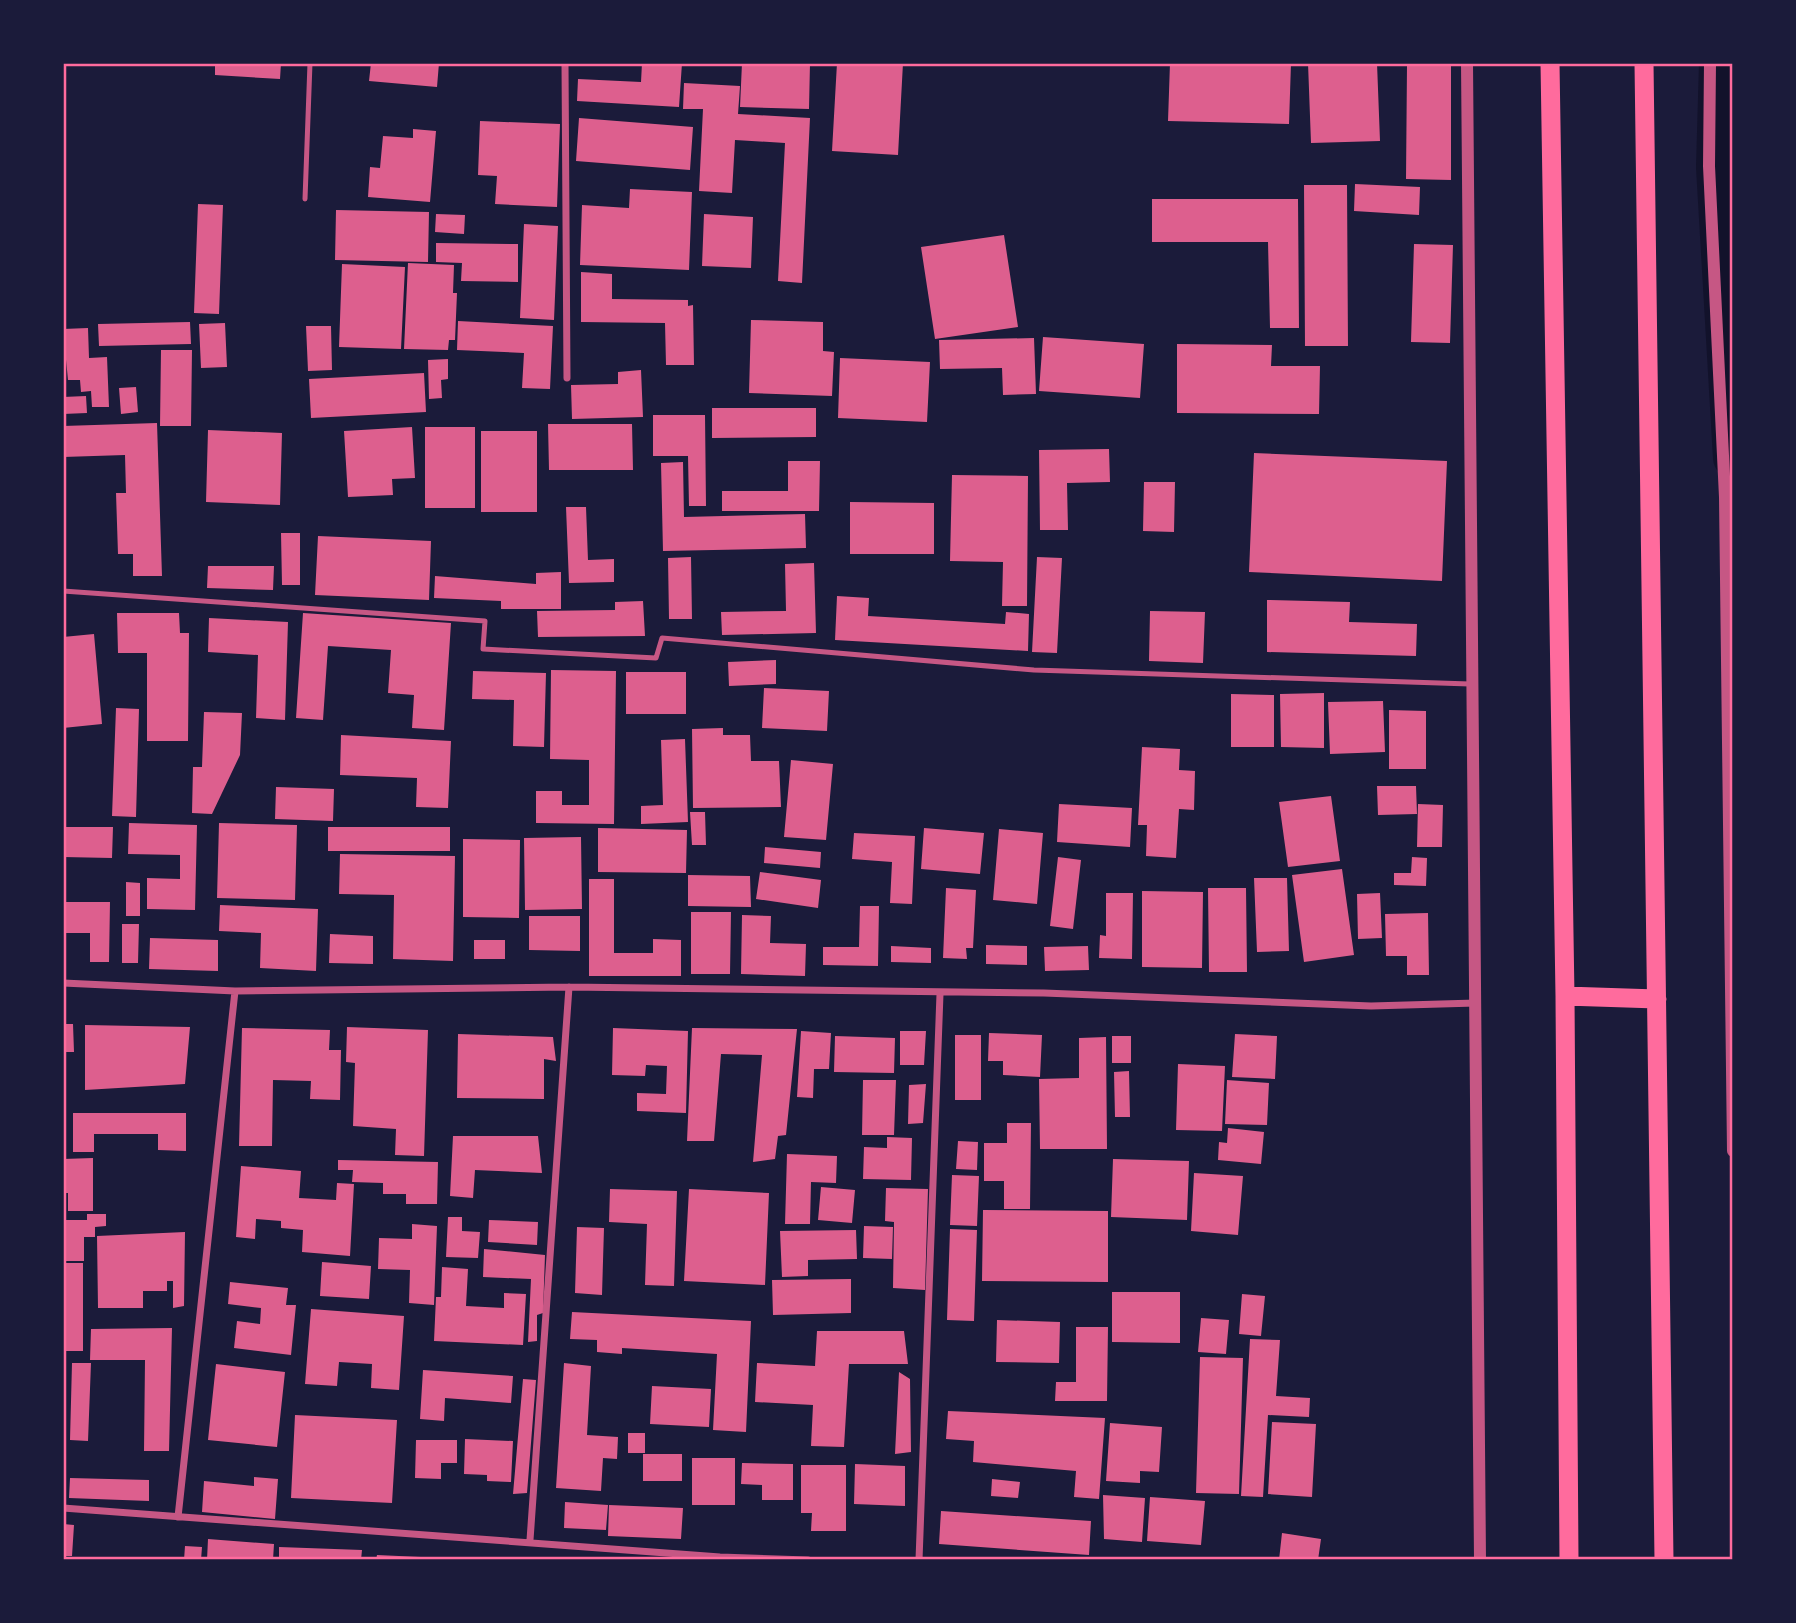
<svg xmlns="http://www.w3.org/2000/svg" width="1796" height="1623" viewBox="0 0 1796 1623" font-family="Arial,sans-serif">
<rect width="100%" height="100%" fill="#1b1b3a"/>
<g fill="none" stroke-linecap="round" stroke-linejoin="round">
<path stroke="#12122b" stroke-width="40" d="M1719,63L1716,167L1733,458"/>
</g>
<path fill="#dd5f8e" d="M215,63H281L280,79L215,75Z
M371,63H439L437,87L369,81Z
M642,63H682L679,107L577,101L578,79L641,82Z
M742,63H810L809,109L740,107Z
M837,63H903L898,155L832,151Z
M1170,63H1291L1289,124L1168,121Z
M1308,63H1377L1380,141L1311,143Z
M1407,65H1451V180L1406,179Z
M684,83L740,86L738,114L810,118L802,283L778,281L785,143L735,140L732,193L699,191L703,109H683Z
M579,118L693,127L690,170L576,161Z
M480,121L560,124L557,207L495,204L497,176L478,175Z
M413,129L436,131L430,202L368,197L370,167L380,168L383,136L413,138Z
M1355,184L1420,187L1419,215L1354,211Z
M1304,185H1347L1348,346H1305Z
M630,189L692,192L689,270L580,265L582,205L629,208Z
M1152,199H1298L1299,328H1270L1268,242H1152Z
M198,204L223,205L219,314L194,313Z
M336,210L429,212L428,262L335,260Z
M436,214L465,215L464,234L435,232Z
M704,214L753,217L751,268L702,266Z
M524,224L558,226L554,320L520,318Z
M1004,235L1018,327L935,339L921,247Z
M436,243L518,244V282L461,281L462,263L436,262Z
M1414,244L1453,245L1450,343L1411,342Z
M408,263L454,265L453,293H457L455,340H449L448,350L404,349Z
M342,264L405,267L401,349L339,347Z
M581,272L612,274V299L688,300V306L693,305L694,365H666L665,323L581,322Z
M751,320L823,322V351L834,352L832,396L749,393Z
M458,321L553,326L550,389L522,388L524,353L457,350Z
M190,322L191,344L99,346L98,324Z
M225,323L227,367L201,368L199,324Z
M306,326H331L332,370L308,371Z
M88,328L89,358L107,357L109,407H92L91,391L81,392L80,380H68L63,329Z
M1043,337L1144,344L1140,398L1039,391Z
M1034,338L1036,394L1003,395L1002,368L940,369L939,340Z
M1177,344L1272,345L1271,366H1320L1319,414L1177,413Z
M161,350H192L191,426H160Z
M840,358L930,362L927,422L838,418Z
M448,359V379L441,380L442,398L429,399L428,360Z
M641,370L643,417L572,419L571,385L618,384V372Z
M424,373L426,412L311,418L309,379Z
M136,387L138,412L121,414L119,388Z
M86,396L87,413L63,414V397Z
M712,408H816V437L712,438Z
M653,415H705L706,506H689L688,456H653Z
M157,423L162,576H133V554H118L116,493H126L125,455L63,457V426Z
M548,424H632L633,470H549Z
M412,427L415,478L392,479L393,495L348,497L344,431Z
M425,427H475V508H425Z
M208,430L282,433L280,505L206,502Z
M481,431H537V512H481Z
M1109,449L1110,482L1067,483L1068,530H1040L1039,450Z
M1254,453L1447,461L1442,581L1249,572Z
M788,461H820L819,511H722V491H788Z
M683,462L684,517L805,514L806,548L663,551L661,463Z
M952,475L1028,476L1027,606H1002L1003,562L950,561Z
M1144,482H1175L1174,532L1143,531Z
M850,502L934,503V554H850Z
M566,507H586L588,560L614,559V582L569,583Z
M281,533H300V585H282Z
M318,536L431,541L429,600L315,595Z
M691,557L692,619H669L668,558Z
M1037,557L1062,558L1057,653L1032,652Z
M814,563L816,633L722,635L721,612L786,611L785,564Z
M208,566H274L273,590L207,588Z
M561,572V609H501V601L434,598L435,576L536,584V573Z
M837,596L869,598L868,616L1005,624L1006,612L1029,614L1028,651L835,640Z
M1267,600L1350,602L1349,622L1417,624L1416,656L1267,652Z
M643,601L645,636L538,637L537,611L615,610V602Z
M1150,611L1205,612L1203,663L1149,661Z
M117,613H179L180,633H189L188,741H147V653H118Z
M303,613L451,623L444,730L412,728L414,695L388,693L391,650L328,646L323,720L296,718Z
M209,618L288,622L285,720L256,718L258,655L208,652Z
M94,634L102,724L63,728V637Z
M776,660V684L729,686L728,662Z
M551,670L616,671L614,824L536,823V791H562V805H589V760L550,759Z
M473,671L546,673L544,747L513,746L514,700L472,699Z
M626,672H686V714H626Z
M764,688L829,691L827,731L762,728Z
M1324,693V748L1281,747L1280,694Z
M1231,694L1274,695V747H1231Z
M1383,701L1385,752L1330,754L1328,702Z
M116,708L139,709L136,817L112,816Z
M1389,710L1426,711V769H1389Z
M204,712L242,713L240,755L212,814L192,813L193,767H202Z
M723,728V735H750L751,761H779L781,807L693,808L692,729Z
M341,735L451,741L448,808L416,807L417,778L340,775Z
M685,739L688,822L641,824V806L663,805L661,740Z
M1142,747L1180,749L1179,770L1195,771L1194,810L1179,809L1176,858L1146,856L1147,825H1138Z
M791,760L833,764L826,840L784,837Z
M1377,786H1416L1417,814L1378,815Z
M276,787L334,789L333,821L275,819Z
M1331,796L1340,861L1288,867L1279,802Z
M1059,804L1132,808L1130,847L1057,842Z
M1418,804L1443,805L1442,847H1417Z
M690,812H705L706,845H692Z
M129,823L197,825L195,910L147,909V878L180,879V855L128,854Z
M219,823L297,825L295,900L217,898Z
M63,827H113L112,858L63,857Z
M328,827H450V851H328Z
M598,828L687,830L686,873L598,872Z
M924,828L984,833L980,874L921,869Z
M999,829L1043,833L1037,904L993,900Z
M854,833L915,836L912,904L890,903L892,862L852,859Z
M581,837L582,909L525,910L524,838Z
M463,839L520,840L519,918L463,917Z
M765,847L821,852L820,868L764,863Z
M340,854L455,856L453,961L393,959L394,895L339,894Z
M1058,857L1081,860L1073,929L1050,926Z
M1412,857L1427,858L1426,886L1394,885V873H1411Z
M1342,869L1354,955L1304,962L1292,875Z
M760,872L821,880L818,908L756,899Z
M688,875L750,876L751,907L688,906Z
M1254,878H1287L1289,951L1257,952Z
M589,879H614V953H653V939L681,940V976H589Z
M126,882L140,883V916H126Z
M946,888L976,890L973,948H966L967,959L943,958Z
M1208,888H1246L1247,972H1209Z
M1142,891L1203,892L1202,968L1142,967Z
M1106,893H1133L1132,959L1099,958L1100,935L1106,936Z
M1380,893L1382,938L1358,939L1357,894Z
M63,902H110L109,962H90V933H63Z
M220,905L318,909L316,971L260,968L261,933L219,931Z
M860,906H879L878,966L823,965V947H859Z
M691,912H731L730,974H691Z
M1428,913L1429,975H1407V956H1386L1385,914Z
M742,915L771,916L770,943L806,944L805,976L741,974Z
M529,916H580V951L529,950Z
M122,924H139L138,963H122Z
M330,934L373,936V964L329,963Z
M150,938L218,940V971L149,969Z
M474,940H505V959H474Z
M986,945L1027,946V965L986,964Z
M891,946L931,948V963L891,962Z
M1088,946L1089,970L1045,971L1044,947Z
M63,1024H73L74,1052H63Z
M85,1025L190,1027L185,1084L85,1090Z
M347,1027L428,1030L424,1156L395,1155L396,1129L353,1126L355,1063L346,1062Z
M242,1028L330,1030L329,1050H341L340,1100L310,1099L311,1081L273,1080L272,1146H239Z
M613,1028L688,1031L686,1113L637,1111V1093L666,1094L667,1066L646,1065L645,1076L612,1075Z
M692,1028L797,1029L786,1135L778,1136L775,1159L753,1162L762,1055L721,1054L714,1141H687Z
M801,1031L831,1033L829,1069H814L813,1098L797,1097Z
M900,1031H926L924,1065H900Z
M989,1033L1042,1035L1040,1077L1003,1075V1061H988Z
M458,1034L553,1037L556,1061L544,1059V1099L457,1098Z
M1235,1034L1277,1036L1275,1079L1232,1077Z
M955,1035H981V1100H955Z
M835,1036L895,1038L894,1073L834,1072Z
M1112,1036H1131V1063H1112Z
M1106,1037L1107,1149H1040L1039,1079L1079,1078V1038Z
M1178,1064L1225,1066L1222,1131L1176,1130Z
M1129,1071L1130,1117H1115L1114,1072Z
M863,1080H896L894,1135H862Z
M1227,1080L1269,1083L1267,1125L1225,1124Z
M926,1084L923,1123L908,1124L909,1085Z
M73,1113H186V1151L158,1150V1134H94V1152H73Z
M1007,1123H1031L1030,1209H1004V1181H984V1143H1007Z
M1228,1128L1264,1132L1261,1164L1218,1160L1219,1142L1227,1143Z
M453,1136H538L542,1173L475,1170L473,1198L450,1196Z
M887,1137L912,1138L911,1180L863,1179L864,1147L887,1148Z
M958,1141L978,1142L977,1170L956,1169Z
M787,1154L837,1156L836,1183L811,1182L810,1224H785Z
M93,1158V1211H68V1193H63V1159Z
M1113,1159L1189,1161L1187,1220L1111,1217Z
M338,1160L438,1162L437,1204H406V1194H383V1183L352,1182L353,1170H338Z
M241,1166L301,1171L299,1198L336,1200L337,1183L354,1184L350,1256L302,1252L303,1230L281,1228V1221L256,1219L255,1239L236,1237Z
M1194,1173L1243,1176L1238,1235L1191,1231Z
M952,1175L979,1176L977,1226L950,1225Z
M821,1187L855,1190L852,1223L818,1220Z
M886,1188L928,1189L925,1290L893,1288L894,1222L885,1221Z
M610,1189L677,1191L674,1286L645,1285L647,1224L609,1222Z
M689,1189L769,1193L765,1285L684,1281Z
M983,1210L1108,1211V1282L982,1281Z
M87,1214H106V1226L95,1227V1237H84V1261H63V1220H87Z
M448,1217H462V1231L480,1232L478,1258L446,1257Z
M489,1220L538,1222L537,1245L488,1242Z
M412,1224L437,1226L434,1305L409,1303L410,1270L378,1269L379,1238L412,1239Z
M864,1226L893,1227L892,1259L863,1258Z
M577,1227L604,1228L602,1295L575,1293Z
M950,1229L977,1230L974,1321L947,1320Z
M856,1230L857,1259L808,1260V1276L782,1277L780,1231Z
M185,1232L184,1306L173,1308V1281H167V1291H143V1308H98L97,1236Z
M484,1249L545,1255L543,1313L537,1315V1341L528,1342L531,1279L483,1277Z
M322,1262L371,1266L369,1299L320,1296Z
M63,1263H83V1351H63Z
M442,1267L468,1269L466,1306L504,1308V1293L526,1294L523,1345L434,1341L436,1297H441Z
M851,1279V1313L773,1315L772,1280Z
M230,1282L288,1288L286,1305H296L291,1355L234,1348L237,1321L260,1324L261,1308L228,1304Z
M1112,1292H1180V1343L1112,1342Z
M1242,1294L1265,1296L1261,1336L1239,1334Z
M311,1309L404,1316L399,1390L371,1388L372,1364L339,1362L337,1386L305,1384Z
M572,1312L751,1321L746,1432L713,1430L717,1354L622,1348V1354L597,1352V1340L570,1339Z
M1201,1318L1229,1320L1226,1354L1198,1352Z
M997,1320L1060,1322L1059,1363L996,1362Z
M1076,1327H1108L1107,1401H1055L1056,1382H1076Z
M172,1328L169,1451H144L145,1360H90L91,1329Z
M817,1331H904L908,1364H849L844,1447L811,1446L813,1405L755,1402L757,1363L815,1366Z
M1250,1339L1280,1340L1276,1396L1310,1398L1309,1417L1268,1415L1263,1497L1241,1496Z
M1200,1357L1243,1358L1239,1494L1196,1493Z
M72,1363H91L88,1441L70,1440Z
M564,1363L591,1366L587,1435L618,1437L617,1459L603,1458L601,1491L556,1488Z
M216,1364L285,1372L277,1447L208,1440Z
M423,1370L513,1376L511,1403L445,1398L444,1421L420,1419Z
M899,1372L910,1379L911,1452L895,1454Z
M523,1379L536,1380L527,1493L513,1494Z
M652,1386L711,1389L709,1427L650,1424Z
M948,1411L1105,1418L1099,1499L1074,1497L1076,1471L973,1462L974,1441L946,1439Z
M295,1415L397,1420L392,1503L291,1498Z
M1272,1422L1316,1424L1312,1497L1268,1494Z
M1110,1423L1162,1427L1159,1472L1140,1471V1483L1106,1481Z
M628,1433H645V1453H628Z
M465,1439L513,1441L511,1482L487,1481V1475L464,1474Z
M416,1440H457V1463H441V1479L415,1478Z
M643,1454H682V1481H643Z
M692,1458H735V1505H692Z
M742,1463L793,1464V1500H762V1485L741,1484Z
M855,1464L905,1466V1506L854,1504Z
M801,1465H846V1531H811L812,1513H801Z
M254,1477L278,1479L275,1519L202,1512L204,1481L254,1486Z
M70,1478L149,1480V1501L69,1498Z
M992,1479L1020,1482L1018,1498L991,1496Z
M1103,1495L1145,1498L1142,1542L1104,1539Z
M1150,1497L1205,1501L1201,1545L1147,1541Z
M565,1502L608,1505L606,1530L564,1528Z
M609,1505L683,1508L681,1539L608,1536Z
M941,1511L1091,1521L1089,1555L939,1544Z
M63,1524L74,1525L72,1556H63Z
M1282,1533L1321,1539L1318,1560H1279Z
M208,1539L274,1544L273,1560H207Z
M185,1546L202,1547L201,1560H184Z
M279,1547L362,1550L361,1560H279Z
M377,1555L421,1557V1560H376Z"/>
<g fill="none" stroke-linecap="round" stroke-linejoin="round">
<path stroke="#c65784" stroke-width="5" d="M305,199L310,63
M63,591L485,621L483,649L656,658L662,638L1034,670L1470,684"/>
<path stroke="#c65784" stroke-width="7" d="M565,63L567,378
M63,983L235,991L569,987L1044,993L1371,1006L1476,1003
M63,1508L720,1557L808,1560
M178,1517L235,991
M530,1540L569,987
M919,1560L940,994"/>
<path stroke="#c65784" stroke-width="12" d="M1467,63L1480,1560
M1710,63L1709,166L1725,497L1733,1151"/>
<path stroke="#ff6b9d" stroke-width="19" d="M1550,63L1565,996L1569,1560
M1644,63L1664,1560
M1565,996L1657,999"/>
</g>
<rect width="1796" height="1623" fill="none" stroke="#1b1b3a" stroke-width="130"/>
<rect x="65" y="65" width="1666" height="1493" fill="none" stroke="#ff6b9d" stroke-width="2.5"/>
</svg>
